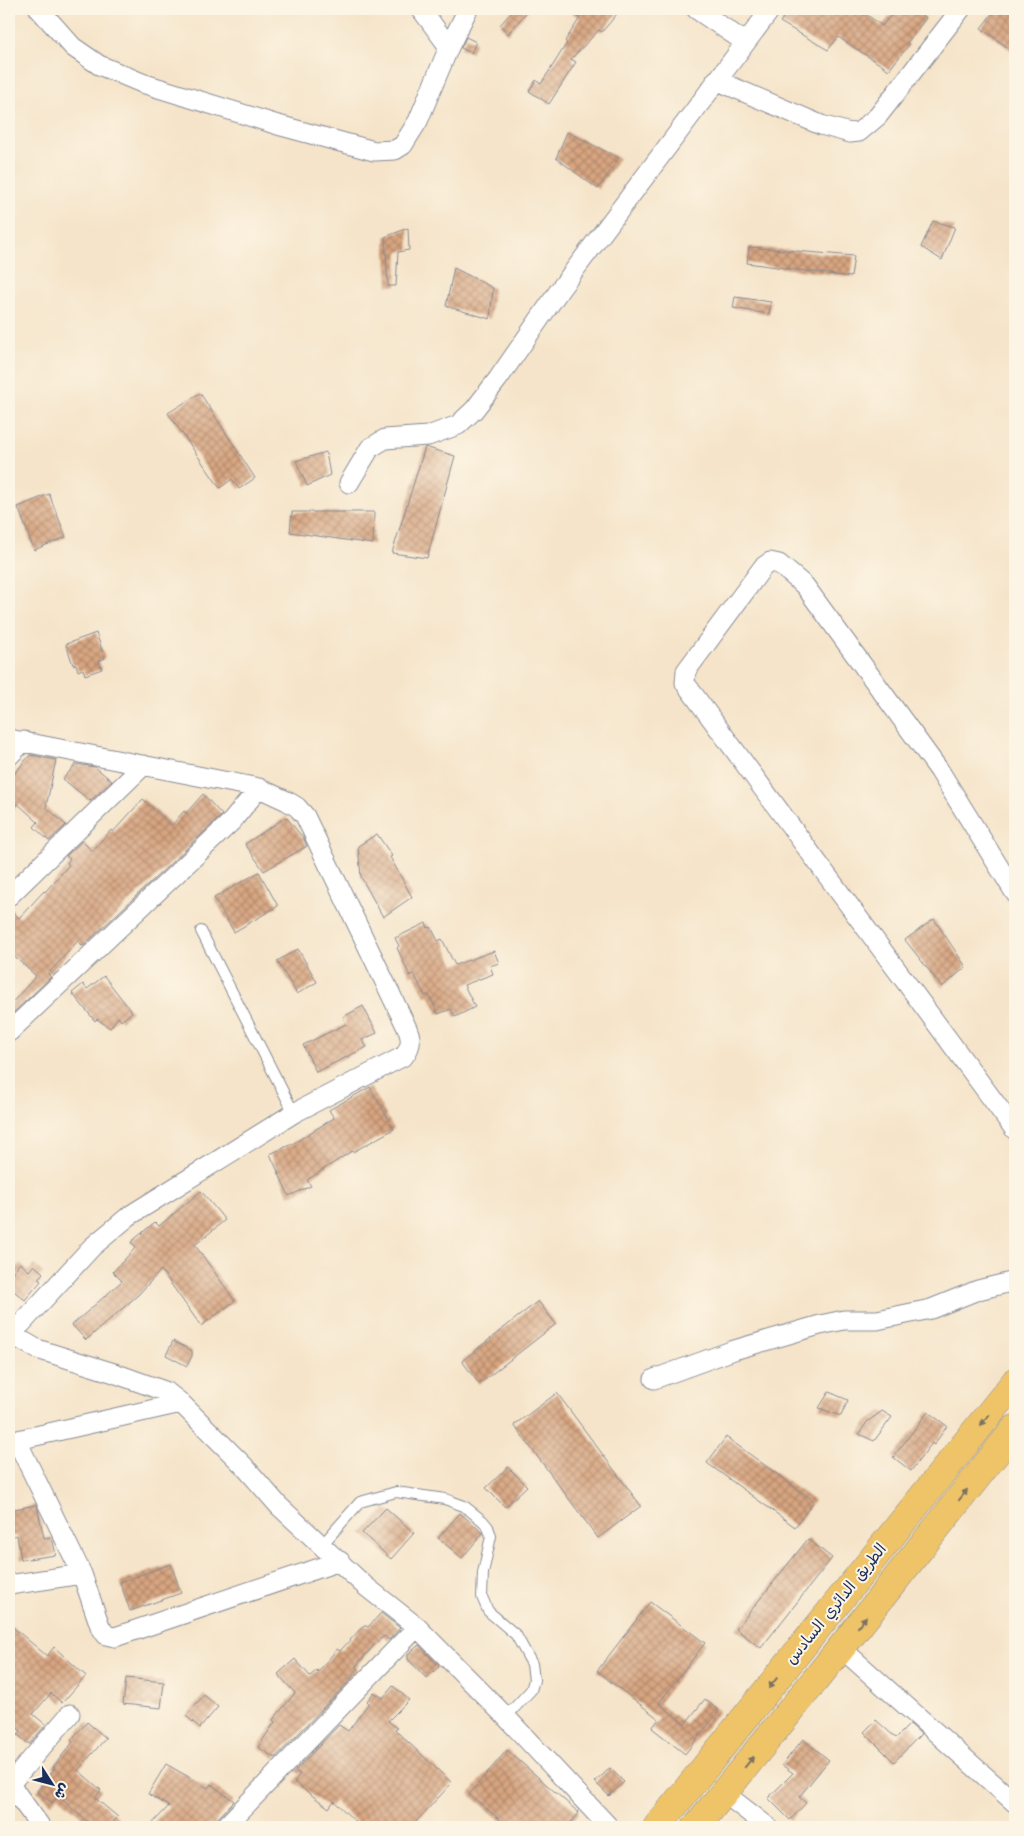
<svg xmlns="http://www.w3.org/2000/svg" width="1024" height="1836" viewBox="0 0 1024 1836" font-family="'Architects Daughter','Playpen Sans Arabic',sans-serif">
<defs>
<pattern id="building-cross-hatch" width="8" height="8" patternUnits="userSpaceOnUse" patternTransform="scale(1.25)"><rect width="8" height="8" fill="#d8a580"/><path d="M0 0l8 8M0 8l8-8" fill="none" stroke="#ae876c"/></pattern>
</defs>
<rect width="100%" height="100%" fill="#fcf5e5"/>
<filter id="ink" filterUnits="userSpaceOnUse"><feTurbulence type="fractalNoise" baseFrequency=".02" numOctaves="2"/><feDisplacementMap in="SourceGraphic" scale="10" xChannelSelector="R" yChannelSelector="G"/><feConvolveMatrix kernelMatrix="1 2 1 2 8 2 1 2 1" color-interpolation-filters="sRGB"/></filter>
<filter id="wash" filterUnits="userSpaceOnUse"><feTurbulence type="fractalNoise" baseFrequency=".0096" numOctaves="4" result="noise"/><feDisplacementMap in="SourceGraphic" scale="20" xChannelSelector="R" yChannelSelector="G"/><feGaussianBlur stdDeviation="1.12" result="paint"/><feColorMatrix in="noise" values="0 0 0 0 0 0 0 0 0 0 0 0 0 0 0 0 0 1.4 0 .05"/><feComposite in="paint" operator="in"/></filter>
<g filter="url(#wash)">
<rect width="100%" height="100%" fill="#f5e4c9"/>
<g id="blocks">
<path fill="url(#building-cross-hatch)" d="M514,9H529L508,34L500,25Z
M567,9H621L602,32L599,30L571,59L576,62L549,104L529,91L536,80L541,84L567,43L565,41L580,18Z
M790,9H859L882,26L896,9H914L926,18L907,43L909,45L889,70L838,37L828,50L780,22Z
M996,9H1015V53L981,28Z
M466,37L476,42L471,53L461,48Z
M567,132L619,158L598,189L556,158Z
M933,221L955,227L942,260L921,247Z
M408,228L409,250L398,252L396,286H388L385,237Z
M749,247L854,256L851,277L747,263Z
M454,268L493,288L490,319L446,306Z
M735,297L771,302L769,314L733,308Z
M200,393L255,478L239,489L232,479L220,488L168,413Z
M425,447L455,456L427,558L392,553Z
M326,452L330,475L307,486L296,461Z
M49,494L66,537L34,550L18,507Z
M292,512H374L373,544L290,532Z
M96,633L105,658L99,661L102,669L85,675L83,669L78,671L76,664L73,665L66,644Z
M30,755L56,760L46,807L66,825L49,841L34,827L38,822L18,804L9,815V780Z
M76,764L95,767L112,781L90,801L63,779Z
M203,794L222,815L83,946L78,941L48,974L51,977L9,1017V1006L36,976L9,952V908L19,918L44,891L45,892L69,865L67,863L70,859L66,856L82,841L92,851L111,830L113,832L143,799L172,825L184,811L186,813Z
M286,817L304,839L307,846L264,871L245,844Z
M377,834L392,856L390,857L412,897L383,917L361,877L358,846Z
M259,872L278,906L234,932L214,898Z
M934,919L966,967L942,987L905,940Z
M426,923L428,928L431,927L438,941L442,939L455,965L494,951L499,963L490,966L493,974L464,985L475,1007L455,1017L451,1009L438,1014L429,995L425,996L414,974L410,976L397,948L399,946L395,938Z
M298,949L317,982L297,994L277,961Z
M104,976L132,1012L121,1021L118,1017L110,1028L97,1019L95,1021L72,993L83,984L87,989Z
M363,1006L377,1033L362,1040L367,1047L316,1072L303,1045L346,1024L343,1017Z
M370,1087L394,1129L353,1152L352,1151L307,1180L311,1186L289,1196L270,1154L292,1144L334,1118L329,1110Z
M201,1191L225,1220L195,1245L235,1301L201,1326L161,1270L138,1295L86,1340L72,1325L122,1281L113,1272L136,1247L131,1242L155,1222L159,1226Z
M20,1263L29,1271L34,1265L43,1273L38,1279L41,1281L25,1300L9,1287V1277Z
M538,1301L556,1324L479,1384L462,1361Z
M173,1341L192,1351V1356L187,1366L166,1355Z
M829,1392L848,1400L841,1416L819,1408Z
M557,1393L641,1506L598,1538L514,1425Z
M882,1411L892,1417L874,1441L859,1434L867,1422Z
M928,1412L947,1426L934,1445L932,1443L911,1471L893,1457Z
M726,1437L814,1501L795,1527L707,1463Z
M508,1467L527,1486L505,1507L486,1488Z
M36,1505L38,1510L44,1538L52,1537L56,1555L21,1560L17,1535L9,1537V1510Z
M386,1508L414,1533L391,1559L362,1533Z
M460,1513L483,1533L462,1558L438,1538Z
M808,1539L832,1558L761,1648L736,1629Z
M171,1564L181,1593L130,1611L120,1582Z
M650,1602L705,1643L659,1703L685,1724L705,1699L719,1711L685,1754L652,1728L659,1719L597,1671Z
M381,1613L400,1628L389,1640L384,1636L377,1642L355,1667L358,1669L348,1682L275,1758L258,1747L275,1722L273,1720L295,1693L278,1674L295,1659L310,1676L317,1670L318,1672L337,1649L340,1651L364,1625L368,1627Z
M9,1624L47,1656L54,1647L86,1676L62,1703L51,1693L33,1714L46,1725L29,1744L18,1735L21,1731L9,1721Z
M419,1645L439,1667L426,1678L408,1659V1654Z
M126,1678L164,1682L161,1708L123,1704Z
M393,1686L409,1700L388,1721L397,1728L395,1730L452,1783L411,1827H361L334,1801L329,1808L294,1782L300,1774L295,1771L339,1725L348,1731L369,1703L367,1701L374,1692L383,1698Z
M204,1695L218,1707L200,1728L186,1716Z
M876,1720L896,1738L910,1724L921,1734L894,1762L864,1732Z
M87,1722L106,1738L78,1770L101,1790L95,1798L118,1817L109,1827H83L88,1822L58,1796L52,1803L37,1791L55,1768L53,1767L73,1742L71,1740Z
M803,1739L829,1760L799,1797L806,1803L790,1820L768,1798L793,1773L782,1765Z
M507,1750L579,1813L567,1827H509L469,1794Z
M166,1764L208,1788L211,1784L234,1801L217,1819L214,1827H149L169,1806L148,1794Z
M610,1768L624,1782L609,1796L595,1782Z"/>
</g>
</g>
<g filter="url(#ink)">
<use href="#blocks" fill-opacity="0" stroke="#888a94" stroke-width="1"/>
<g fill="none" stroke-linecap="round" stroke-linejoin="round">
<defs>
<path id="lane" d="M201,931L294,1113
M322,1545L360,1502L396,1492L445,1499L464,1506L483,1521L488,1527L491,1536L483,1573L482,1597L488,1611L516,1635L532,1664L534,1680L531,1690L506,1717"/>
<path id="street" d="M39,9L73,47L99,65L142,83L278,125L374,151L395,150L403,145L418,121L449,47L468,9
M421,9L449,47
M696,9L745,42
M716,80L821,125L850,133L859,132L878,116L961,9
M349,483L370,448L385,439L428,436L458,425L474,410L498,379L561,288L771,9
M9,739L259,788L287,801L297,807L305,816L406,1026C412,1038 412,1046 404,1056L294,1113L129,1216L92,1247L12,1334
M9,756L24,741
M1015,893L939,770L805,586L779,564L770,562L763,567L686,671L685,683L1015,1130
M9,896L144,765
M9,1032L232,821L259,788
M9,1333L37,1349L114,1373L167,1392L181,1403L244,1466L279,1506L364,1585L417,1627L506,1717L609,1827
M654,1379L734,1350L820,1325L844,1320H877L931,1309L978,1290L1015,1281
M17,1441L82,1574L100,1626L106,1635L115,1637L340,1561
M9,1442L181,1403
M9,1585L82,1574
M841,1648L1015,1803
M9,1783L41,1827
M10,1784L70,1714
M724,1793L768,1827
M225,1827L417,1627"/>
<path id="highway" d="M657,1827L1015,1382
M696,1827L841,1648L1015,1429"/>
</defs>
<use href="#lane" stroke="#888a94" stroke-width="12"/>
<use href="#street" stroke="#888a94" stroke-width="21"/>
<use href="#highway" stroke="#888a94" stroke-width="29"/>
<use href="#lane" stroke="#fff" stroke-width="10"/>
<use href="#street" stroke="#fff" stroke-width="19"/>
<use href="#highway" stroke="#efc469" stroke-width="28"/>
</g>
<defs><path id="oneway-solid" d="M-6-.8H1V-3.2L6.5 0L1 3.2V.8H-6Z" transform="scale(1.25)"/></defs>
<g fill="#7a7263">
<use href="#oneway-solid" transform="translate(985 1420) rotate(129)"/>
<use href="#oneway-solid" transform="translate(963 1495) rotate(-52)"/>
<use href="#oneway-solid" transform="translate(862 1622) rotate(-52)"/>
<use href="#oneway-solid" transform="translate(773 1683) rotate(129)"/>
<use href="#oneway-solid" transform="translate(749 1762) rotate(-51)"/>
</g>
</g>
<g text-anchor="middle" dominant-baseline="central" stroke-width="4" stroke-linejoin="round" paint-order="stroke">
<g font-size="16" fill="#1b2f5e" stroke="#fcf5e5">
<text transform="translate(836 1604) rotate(-51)">الطريق الدائري السادس</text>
</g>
</g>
<rect width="1024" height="1836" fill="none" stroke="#fcf5e5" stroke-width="30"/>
<g transform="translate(52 1784) rotate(126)" stroke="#fcf5e5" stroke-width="4" paint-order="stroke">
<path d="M0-4L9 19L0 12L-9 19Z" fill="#1b2f5e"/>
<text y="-8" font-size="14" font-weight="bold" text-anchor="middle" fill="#1b2f5e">ش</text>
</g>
</svg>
